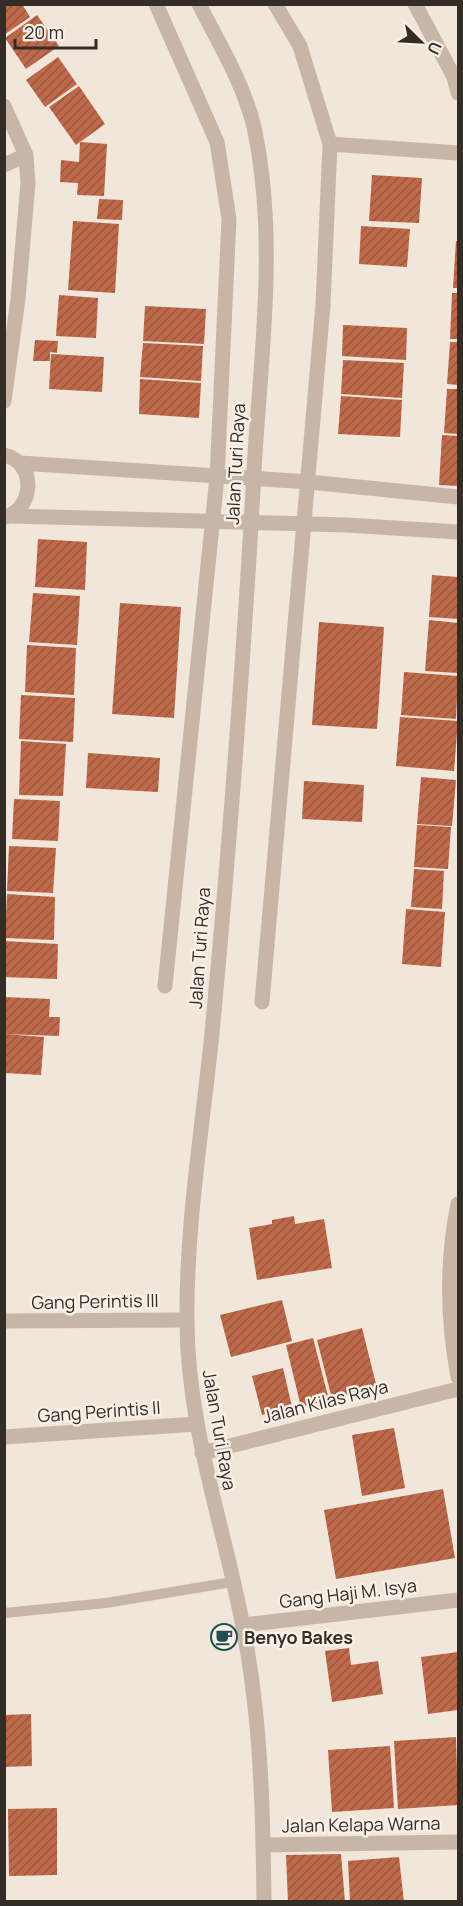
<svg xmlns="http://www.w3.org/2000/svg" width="463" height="1906" viewBox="0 0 463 1906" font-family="Manrope,sans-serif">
<defs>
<pattern id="building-hatch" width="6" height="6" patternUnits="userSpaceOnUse" patternTransform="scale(1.5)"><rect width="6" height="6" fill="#be694a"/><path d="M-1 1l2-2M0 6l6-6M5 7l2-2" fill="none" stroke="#9b573e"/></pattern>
</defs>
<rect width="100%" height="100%" fill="#f0e6da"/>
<path fill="url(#building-hatch)" d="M4,4H22L30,17L4,35Z
M37,15L59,46L26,69L5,38Z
M58,57L77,84L45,107L26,80Z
M79,86L105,124L76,145L49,107Z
M80,142L107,144L104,196L77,195L78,183L60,182L61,160L79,162Z
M372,175L422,178L419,223L369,221Z
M99,199L123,200L122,220L97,219Z
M73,221L119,224L115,293L68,290Z
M361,226L410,229L407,267L359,264Z
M456,241H458V288H453Z
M452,293H458V339H450Z
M59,295L98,298L96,338L56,336Z
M145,306L206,309L204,344L143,341Z
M343,325L407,328L406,360L342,356Z
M35,340L58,341L57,353L50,352V361H33Z
M450,342H458V385L447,384Z
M143,343L203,346L201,381L140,377Z
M51,354L104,357L102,392L49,389Z
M343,360L404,363L402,398L341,394Z
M140,379L201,383L199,418L139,414Z
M447,389H458V434L444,433Z
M341,396L402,400L400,437L338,434Z
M442,435L458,436V486L439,485Z
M38,539L87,542L85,590L35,587Z
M432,575L458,577V619L429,617Z
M33,593L80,596L77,645L29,642Z
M120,603L181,607L174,718L112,714Z
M429,620L458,623V673L425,671Z
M319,622L384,627L377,729L312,725Z
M27,645L76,648L74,695L25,692Z
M404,672L458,676L456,719L401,715Z
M21,695L75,698L73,742L19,739Z
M400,717L458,721L454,771L396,766Z
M21,741L66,744L63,796L19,795Z
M88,753L160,758L158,792L86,788Z
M421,777L456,780L452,826L417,824Z
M304,781L364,785L362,822L302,819Z
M14,799L60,801L58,841L12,839Z
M417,825L451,827L448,869L414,867Z
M9,846L56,848L53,893L7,891Z
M414,869L444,871L442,909L411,907Z
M7,894L55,897L54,940L5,938Z
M406,909L445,912L441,967L402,964Z
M4,941L58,944L57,979L4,977Z
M4,997L50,999L49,1017H60L59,1036L4,1034Z
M4,1034L44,1037L41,1075L4,1073Z
M294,1216L295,1224L324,1219L332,1268L257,1280L249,1228L272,1224V1220Z
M282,1300L292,1341L231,1357L220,1315Z
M362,1328L377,1388L332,1399L317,1340Z
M313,1338L329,1400L301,1407L286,1345Z
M283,1368L292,1407L262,1415L252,1376Z
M394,1428L405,1488L362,1496L352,1435Z
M443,1489L455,1558L336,1579L324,1510Z
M349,1648L351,1665L378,1661L383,1694L332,1702L325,1651Z
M458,1652V1710L428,1714L421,1657Z
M31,1714L32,1766L4,1767V1715Z
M456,1737L458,1805L398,1809L394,1741Z
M390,1746L394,1808L332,1812L328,1750Z
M57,1808V1875L9,1876L8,1809Z
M341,1854L345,1902H288L286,1855Z
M399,1857L404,1902H350L348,1861Z"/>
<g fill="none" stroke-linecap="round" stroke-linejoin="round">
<path stroke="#c7b6a7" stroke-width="10" d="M4,1613L106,1603L232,1582"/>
<path stroke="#c7b6a7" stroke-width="15" d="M156,4L217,142L229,219L217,477L165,986
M415,4L454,77L458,93
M4,106L26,155L28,183L18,299L4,401
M330,144L458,153
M4,165L26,155
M4,455C36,462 35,507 6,517
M20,463L309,482L458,497
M11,516L347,525L458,532
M262,1002L323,305L330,144L300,46L275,4
M458,1204C446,1263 447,1318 458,1377
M4,1321L187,1320
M4,1437L197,1424
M202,1453L458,1389
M243,1625L458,1600
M263,1845L458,1842"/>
<path stroke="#c7b6a7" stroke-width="15" d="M199,4C219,44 244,84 254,127C277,235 262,346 255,454C245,640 231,827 214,1012C205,1114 186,1217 187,1320C187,1428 225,1528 244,1632C261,1720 263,1812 264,1902"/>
</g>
<defs>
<symbol id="cafe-ring" viewBox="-11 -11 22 22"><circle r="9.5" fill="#f8f0e6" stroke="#204e52" stroke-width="1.5"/><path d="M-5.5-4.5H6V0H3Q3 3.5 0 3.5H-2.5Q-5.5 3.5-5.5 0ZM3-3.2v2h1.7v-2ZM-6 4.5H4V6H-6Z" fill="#204e52"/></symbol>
</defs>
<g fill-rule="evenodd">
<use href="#cafe-ring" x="209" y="1622" width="30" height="30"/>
</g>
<g text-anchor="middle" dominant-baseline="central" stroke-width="5" stroke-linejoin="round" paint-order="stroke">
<g font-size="18" fill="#342c27" stroke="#f8f0e6">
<text transform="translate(235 464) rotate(-87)">Jalan Turi Raya</text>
<text transform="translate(199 948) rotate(-86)">Jalan Turi Raya</text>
<text transform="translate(95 1301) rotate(-1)">Gang Perintis III</text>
<text transform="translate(325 1401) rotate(-14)">Jalan Kilas Raya</text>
<text transform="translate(99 1411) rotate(-4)">Gang Perintis II</text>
<text transform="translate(220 1430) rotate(80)">Jalan Turi Raya</text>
<text transform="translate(348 1593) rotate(-7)">Gang Haji M. Isya</text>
<text transform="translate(361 1824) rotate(-1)">Jalan Kelapa Warna</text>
</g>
<g font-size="18" font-weight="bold" fill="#342c27" stroke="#f8f0e6" text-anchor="start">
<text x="244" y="1637">Benyo Bakes</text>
</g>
</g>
<rect width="463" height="1906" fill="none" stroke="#342c27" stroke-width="12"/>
<g transform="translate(421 42) rotate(114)" stroke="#f8f0e6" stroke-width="4.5" paint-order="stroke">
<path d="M0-4.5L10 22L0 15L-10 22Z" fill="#342c27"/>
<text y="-9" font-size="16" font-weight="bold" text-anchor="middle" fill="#342c27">U</text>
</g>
<path d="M15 39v9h81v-9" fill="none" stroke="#342c27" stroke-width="3"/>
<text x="24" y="39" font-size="18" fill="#342c27" stroke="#f8f0e6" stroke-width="4.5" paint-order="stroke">20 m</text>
</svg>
